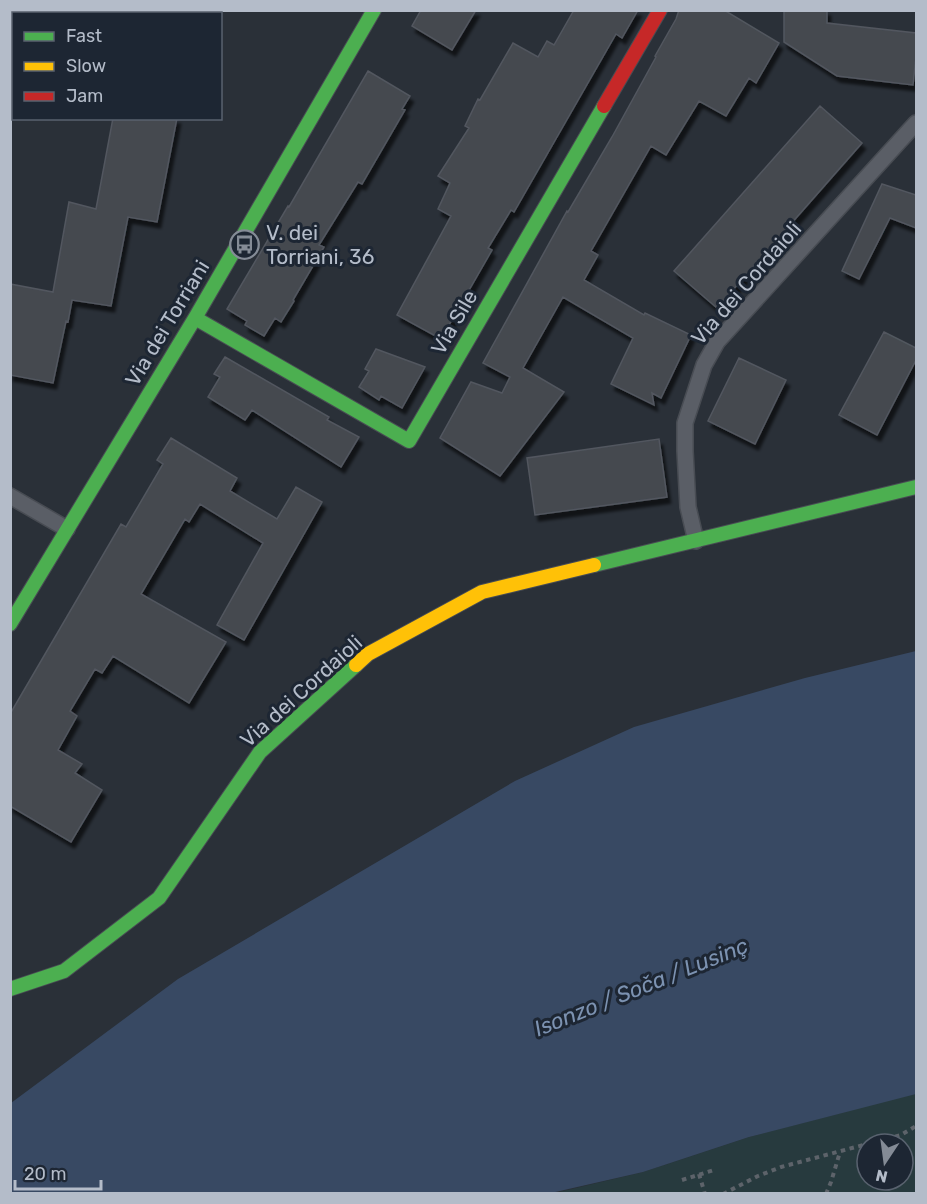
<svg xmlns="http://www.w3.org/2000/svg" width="927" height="1204" viewBox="0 0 927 1204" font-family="Rubik,sans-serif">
<defs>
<filter id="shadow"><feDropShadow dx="3.5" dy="6" stdDeviation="1.5" flood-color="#0009"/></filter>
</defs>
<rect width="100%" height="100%" fill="#2a3038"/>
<path fill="#273a3e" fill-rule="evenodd" d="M916,1087V1193L551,1194L643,1172L749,1137L845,1112ZM867,1144H903V1180H867Z"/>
<path fill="#384963" d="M916,651V1094L749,1137L643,1172L551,1193H11V1103L178,979L515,781L634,727L805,678Z"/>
<path fill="#444950" stroke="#52575f" stroke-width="1.5" filter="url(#shadow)" d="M421,10H476L452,50L412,26Z
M574,10H638L622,38L616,34L514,212L511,210L488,248L492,250L441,339L397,315L451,216L438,209L450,183L438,176L469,128L465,126L478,99L480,100L513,43L538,57L547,41L554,45Z
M679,10H724L779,43L756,83L749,78L726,116L699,101L666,155L651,146L591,251L598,255L584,280L644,315L645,313L691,335L661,398L652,393L654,405L611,384L633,338L563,297L523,368L564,392L500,476L440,438L471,382L502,393L510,377L483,363L567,211L568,212L612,137L656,57L655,56L676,19Z
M784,10H827V23L916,33V57L913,85L837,76L784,42Z
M368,71L410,96L402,109L405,110L362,184L358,182L319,245L324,247L293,300L294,301L281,322L275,318L264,336L245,325L247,321L227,309L288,206L289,207Z
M820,106L862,143L717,308L674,271Z
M113,118H177L157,222L128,217L111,306L72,300L68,322L66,321L53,383L10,375V284L53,292L69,202L96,209Z
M882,184L916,195V228L890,218L859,279L842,271Z
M884,332L916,348V360L877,435L839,415Z
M376,349L425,367L402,408L381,396L379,400L359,387L369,371L365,369Z
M225,357L329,417L327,420L359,437L341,467L252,410L245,420L208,397L220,377L214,374Z
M739,358L786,380L755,444L708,421Z
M171,438L237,478L230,491L277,519L296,487L322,502L244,640L217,625L263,543L200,504L189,522L185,519L141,594L226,642L189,703L113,656L102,673L95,669L70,711L77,716L58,750L82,764L75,773L102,790L71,842L10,806V714L121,524L126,527L163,464L157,460Z
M659,439L667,497L535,515L527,458Z"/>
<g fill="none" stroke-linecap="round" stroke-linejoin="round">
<defs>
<path id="lane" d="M10,496L67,529
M696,541L688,507L685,451V423L704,365L717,342L916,123"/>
<path id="fast" d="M195,318L409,441L604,106
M594,565L916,487
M10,624L195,318L374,10
M10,989L64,971L159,898L260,752L356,665"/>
<path id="slow" d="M356,665L368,654L482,592L594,565"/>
<path id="jam" d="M604,106L660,10"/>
</defs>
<use href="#lane" stroke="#484c53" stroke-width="18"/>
<use href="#fast" stroke="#484c53" stroke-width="16"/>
<use href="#slow" stroke="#484c53" stroke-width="16"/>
<use href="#jam" stroke="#484c53" stroke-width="16"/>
<path stroke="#5d636a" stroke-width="4" stroke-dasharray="4.5 4.5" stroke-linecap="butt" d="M869,1144L901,1135L916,1126
M699,1174L705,1194
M682,1180L714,1170
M723,1194L758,1176L781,1167L867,1144
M826,1194L831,1182L840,1152"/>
<use href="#lane" stroke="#5a5e66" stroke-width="15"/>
<use href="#fast" stroke="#4caf50" stroke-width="14"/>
<use href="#slow" stroke="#ffc107" stroke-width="14"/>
<use href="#jam" stroke="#c62828" stroke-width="14"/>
</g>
<defs>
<symbol id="bus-ring" viewBox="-11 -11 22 22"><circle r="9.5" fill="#1d2633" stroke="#848b96" stroke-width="1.5"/><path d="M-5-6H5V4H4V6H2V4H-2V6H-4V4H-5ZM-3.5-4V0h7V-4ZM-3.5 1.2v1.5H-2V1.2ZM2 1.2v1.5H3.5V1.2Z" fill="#848b96"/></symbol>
</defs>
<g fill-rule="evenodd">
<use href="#bus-ring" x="228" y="228" width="33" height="33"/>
</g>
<g text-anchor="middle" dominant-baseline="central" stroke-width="6" stroke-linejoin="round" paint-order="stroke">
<g font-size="21" fill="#b4bcc9" stroke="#1d2633" text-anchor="start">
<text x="266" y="232">V. dei<tspan x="266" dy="24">Torriani, 36</tspan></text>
</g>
<g font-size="21" fill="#b4bcc9" stroke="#1d2633">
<text transform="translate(746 283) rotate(-49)">Via dei Cordaioli</text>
<text transform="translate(454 322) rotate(-60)">Via Sile</text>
<text transform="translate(167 323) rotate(-59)">Via dei Torriani</text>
<text transform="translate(301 691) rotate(-42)">Via dei Cordaioli</text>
</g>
<g font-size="22" font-style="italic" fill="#7c92b1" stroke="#1d2633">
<text transform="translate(641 987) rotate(-22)">Isonzo / Soča / Lusinç</text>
</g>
</g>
<rect width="927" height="1204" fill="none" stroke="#b4bcc9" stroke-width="24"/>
<rect x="12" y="12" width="210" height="108" fill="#1d2633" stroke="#59626f" stroke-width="1.5"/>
<rect x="24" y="32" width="30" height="9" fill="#4caf50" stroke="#59626f" stroke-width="1.5"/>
<text x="66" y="42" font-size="18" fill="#b4bcc9">Fast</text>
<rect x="24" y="62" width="30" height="9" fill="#ffc107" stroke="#59626f" stroke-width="1.5"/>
<text x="66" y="72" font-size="18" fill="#b4bcc9">Slow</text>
<rect x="24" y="92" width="30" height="9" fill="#c62828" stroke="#59626f" stroke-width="1.5"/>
<text x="66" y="102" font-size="18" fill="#b4bcc9">Jam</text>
<g transform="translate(885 1162) rotate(193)"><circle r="28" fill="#1d2633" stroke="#59626f" stroke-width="1.5"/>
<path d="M0-4.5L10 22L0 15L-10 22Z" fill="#848b96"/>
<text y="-9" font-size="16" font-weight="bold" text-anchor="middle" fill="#b4bcc9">N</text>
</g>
<path d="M15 1180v9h86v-9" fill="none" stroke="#b4bcc9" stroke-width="3"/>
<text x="24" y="1180" font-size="18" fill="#b4bcc9" stroke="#1d2633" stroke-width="4.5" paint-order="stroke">20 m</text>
</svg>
